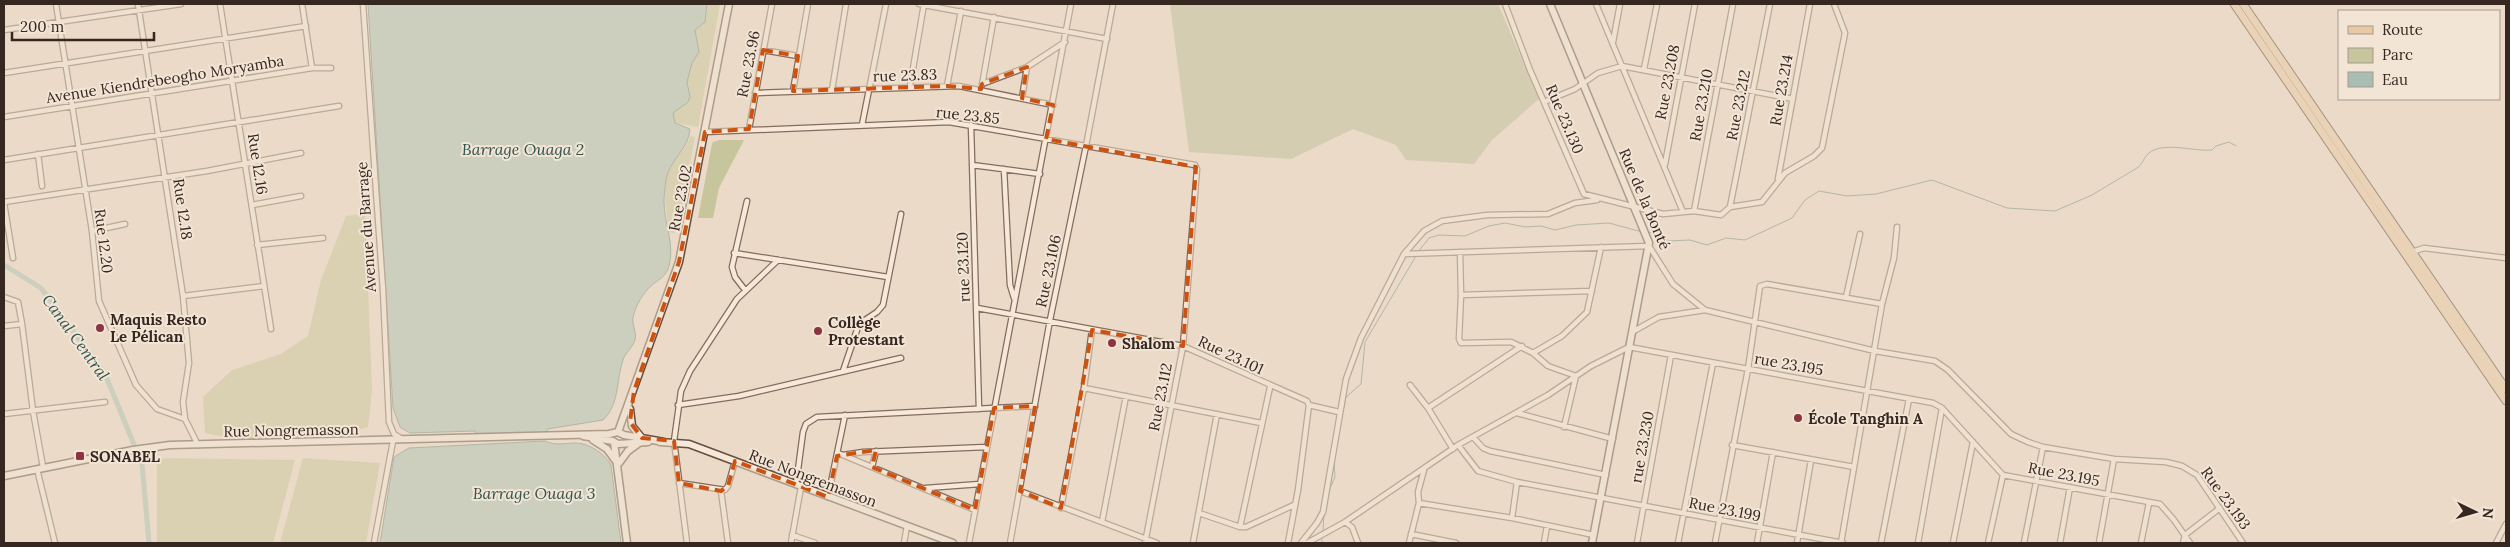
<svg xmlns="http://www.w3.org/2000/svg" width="2510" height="547" viewBox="0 0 2510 547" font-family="Lora,serif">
<rect width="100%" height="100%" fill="#eadac7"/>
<path fill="#c7c59c" d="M707,4H720L698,127L675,123L673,113L690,97L687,82L692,63L697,55L695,30L706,18Z
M690,136L695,137L678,229L674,233L668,232C668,210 660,192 669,170C674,157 687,149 690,136Z
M720,140H744L719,188L713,218H698L712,144L713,142Z
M365,214L372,390L368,427L337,436L234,439L205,433L203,397L232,370L281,354L308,336L321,280L346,216Z
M157,458L295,460L273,543H157Z
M303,458L380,463L366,543H280Z"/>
<path fill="#bdbc9a" d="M1170,4H1498L1539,99L1492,140L1474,164L1406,160L1396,145L1353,129L1291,159L1189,152Z"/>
<path fill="#a8beb4" stroke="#6f8c80" d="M368,4H707L705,22L695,30L699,52L692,63L687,82L690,97L688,102L673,113L675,123L690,129C689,149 669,160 666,180C665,187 664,195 664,202C664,223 675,245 669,266C666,277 659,279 652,285C643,293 635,306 633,318C632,325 637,333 635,340C633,347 625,353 623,360C616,380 620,404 603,420L548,429L545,434L476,435L475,431L410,433L400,427L393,408Z
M545,441C555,446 566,443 576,443C589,443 605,454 611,465L621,543H380L394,457L409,448Z"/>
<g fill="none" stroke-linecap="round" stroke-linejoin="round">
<path stroke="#6f8c80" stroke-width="1" d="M1646,232L1656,233L1669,241L1690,240L1707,245L1726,238L1745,240L1792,218L1805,200L1819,191L1847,196L1876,194L1932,180L2007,208L2055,211L2092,195L2137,168C2143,164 2143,158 2149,153C2163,141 2196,152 2212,150L2216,146L2229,142L2236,146
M1418,252L1429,238L1439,235L1465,236L1489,226L1505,223L1525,227L1541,226L1555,230L1576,225L1609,223L1642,232
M1337,439L1346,397L1361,384L1365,342L1416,256
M1328,493L1335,477L1334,462
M1323,531L1324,514
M1322,543V539"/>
<path stroke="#a8beb4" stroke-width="5" d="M4,265L41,288L105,374L142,464L149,543"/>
<defs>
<path id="street" d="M56,4L92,231L99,301L136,385L157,409L185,419L198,445
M138,4L183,296L189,363L183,402L185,419
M220,4L271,329
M302,4L312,68
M363,4L383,290L389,422L394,434L402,439
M919,4L1107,39
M1505,4L1530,70L1584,194L1663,214L1694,211L1721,215L1730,207L1770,4
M1596,4L1683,212
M4,30L181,4
M1613,42L1620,4
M763,50L798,56
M1644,69L1657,4
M4,73L306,26
M982,84L1027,67L1065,42
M982,85L994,17
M910,86L924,4
M947,86L961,11
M832,90L846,4
M793,91L808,4
M755,93L959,86L1053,105
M1022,98L1027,67
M1544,102L1575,89L1598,73L1622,66L1793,99
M4,117L312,68H331
M862,125L886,4
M971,125L979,409
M749,129L772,4
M705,132L949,122L1195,165L1197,169L1183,346L1145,543
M38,154L42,186
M4,160L339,106
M1665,164L1695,4
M972,165L1040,174
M1004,169L1010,285L1014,298
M1778,179L1810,4
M4,202L207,171L301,153
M4,203L13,258
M252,205L301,196
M1730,207L1762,202L1785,173L1814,156L1822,148L1845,33L1834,4
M1694,211L1733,4
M92,231L125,224
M257,245L323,238
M1460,252L1461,295
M2412,252L2424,248L2506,258
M734,253L888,277
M1404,254L1649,246L1673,284L1705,310L1875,351L1935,361L1948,370L2011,434L2028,442L2043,447L2114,459L2166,462L2182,466L2197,475L2243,543
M745,290L735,277L732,267L747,201
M183,296L264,286
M4,297L18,302L22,324
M1846,297L1860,234
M977,308L1183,346L1307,401L1309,405L1339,412
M4,326L22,324L33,411L43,467
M1632,332L1659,317L1705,310
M1533,353L1562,336L1587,312L1601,247
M843,371L859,324L877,312L883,305L901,214
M1410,385L1428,408
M1084,388L1261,423
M678,405L739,396L901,358
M1517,413L1613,439
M4,414L105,402
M1564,427L1576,376L1548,366L1533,353L1511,342L1461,343L1459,339L1461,295L1592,291
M1473,437L1483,448L1490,451L1606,475
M1458,445L1478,471L1517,482L1843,543
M1732,445L1854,467
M1453,449L1428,408L1522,346
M838,453L975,510
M843,455L863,452L987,447
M872,467L876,451
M37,469L55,543
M679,483L725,490L728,486L735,461
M796,485L803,432L806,424L817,417L1035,406
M926,488L980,484
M721,491L728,543
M1020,491L1157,543
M828,497L845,415
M1419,503L1512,518L1594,535
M1061,508L1084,388L1092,330
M1199,513L1240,527H1246L1294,505
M1512,518L1517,482
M1102,522L1126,396
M1345,522L1352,527L1358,543
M1240,527L1270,387
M1411,534L1456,543
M792,535L815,543
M374,543L393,441
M687,543L674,441L681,391L690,371L737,299L778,260
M791,543L801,487
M904,543L907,526
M969,543L1071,4
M1010,543L1050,320L1086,146L1113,4
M1193,543L1217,414
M1288,543L1298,490L1309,405
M1301,543L1317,523L1323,512L1346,379L1361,338L1404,254L1424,231L1442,221L1487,215L1548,214L1575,203L1597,200
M1307,543L1345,522L1458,445L1548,395L1591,366L1629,347L1933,403L1942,408L2003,475L2160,504L2174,520L2190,543
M1409,543L1419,503L1418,492L1424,470
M1544,543L1547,526
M1637,543L1671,355
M1678,543L1713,363
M1715,543L1748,369L1760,286L1767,284L1882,304
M1757,543L1773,452
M1797,543L1811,460
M1841,543L1882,304L1894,258L1897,227
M1881,543L1909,399
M1918,543L1942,408
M1953,543L1973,442
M1988,543L2003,475
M2024,543L2043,447
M2060,543L2070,487
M2099,543L2114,459
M2141,543L2149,503
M2183,543L2185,535L2220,508
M2496,543L2506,524"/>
<path id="secondary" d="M1550,4L1649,243L1592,543
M630,409L632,426L641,437
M618,432L679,262L729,4
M583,436L613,441L618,444L648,442
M593,440L607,449L615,460
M614,442L627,543
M660,442L689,444L953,543
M619,463L628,451L639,443
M4,476L133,450L170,445L609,434L618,432L624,435L664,442"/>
<path id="primary" d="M2234,4L2506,401
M2243,4L2506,389"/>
</defs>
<use href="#street" stroke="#846c5e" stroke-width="7"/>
<use href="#secondary" stroke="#664e41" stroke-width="9"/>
<use href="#primary" stroke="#523c32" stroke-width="9"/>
<use href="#street" stroke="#f6e9da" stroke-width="4.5"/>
<use href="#secondary" stroke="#f6e9da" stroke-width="6"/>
<use href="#primary" stroke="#e9c8a3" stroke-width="7"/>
</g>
<path d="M0 0H2510V547H0ZM763,50L798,56L793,91L947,86L981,89L982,84L1027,67L1022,98L1053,105L1046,139L1196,167L1183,346L1092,330L1061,508L1020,491L1035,406L994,408L975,510L872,467L876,450L837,456L828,497L735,461L728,486L721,491L679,483L674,441L642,438L630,422L634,391L679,262L705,132L749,129Z" fill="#eadac7" fill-opacity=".55" fill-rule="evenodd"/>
<path fill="none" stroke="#cd520f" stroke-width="4" stroke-dasharray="10 6" stroke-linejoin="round" d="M763,50L798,56L793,91L947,86L981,89L982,84L1027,67L1022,98L1053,105L1046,139L1196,167L1183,346L1092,330L1061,508L1020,491L1035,406L994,408L975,510L872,467L876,450L837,456L828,497L735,461L728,486L721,491L679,483L674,441L642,438L630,422L634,391L679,262L705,132L749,129Z"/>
<g fill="#8d3443" stroke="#f2e5d6" stroke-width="2">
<circle cx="100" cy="328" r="5"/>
<circle cx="818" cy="331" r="5"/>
<circle cx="1112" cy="343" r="5"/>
<circle cx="1798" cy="418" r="5"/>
<rect x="75" y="451" width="10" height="10" rx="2.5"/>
</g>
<g text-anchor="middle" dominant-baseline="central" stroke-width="4" stroke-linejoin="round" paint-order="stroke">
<g font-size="15" fill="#362720" stroke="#f2e5d6">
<text transform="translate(748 64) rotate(-79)">Rue 23.96</text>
<text transform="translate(905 75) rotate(-2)">rue 23.83</text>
<text transform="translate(165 79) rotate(-9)">Avenue Kiendrebeogho Moryamba</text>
<text transform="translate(1667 82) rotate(-79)">Rue 23.208</text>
<text transform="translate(1781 90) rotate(-80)">Rue 23.214</text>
<text transform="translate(1701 105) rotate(-80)">Rue 23.210</text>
<text transform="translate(1738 105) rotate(-79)">Rue 23.212</text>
<text transform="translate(968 115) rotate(6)">rue 23.85</text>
<text transform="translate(1565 119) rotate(67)">Rue 23.130</text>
<text transform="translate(258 164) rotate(81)">Rue 12.16</text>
<text transform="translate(680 198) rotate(-79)">Rue 23.02</text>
<text transform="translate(1645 199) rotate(67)">Rue de la Bonté</text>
<text transform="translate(183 209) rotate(82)">Rue 12.18</text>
<text transform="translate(366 227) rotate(-94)">Avenue du Barrage</text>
<text transform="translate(104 241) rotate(83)">Rue 12.20</text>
<text transform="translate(963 267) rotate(-92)">rue 23.120</text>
<text transform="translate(1048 271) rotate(-78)">Rue 23.106</text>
<text transform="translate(1231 355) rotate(25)">Rue 23.101</text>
<text transform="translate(1789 364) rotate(10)">rue 23.195</text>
<text transform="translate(1160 397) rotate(-79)">Rue 23.112</text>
<text transform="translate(291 430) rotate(-1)">Rue Nongremasson</text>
<text transform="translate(1642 447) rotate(-80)">rue 23.230</text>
<text transform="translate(2064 474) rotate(11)">Rue 23.195</text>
<text transform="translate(813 478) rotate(21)">Rue Nongremasson</text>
<text transform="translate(2226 498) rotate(54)">Rue 23.193</text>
<text transform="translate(1725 509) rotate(11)">Rue 23.199</text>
</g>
<g font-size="15" font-weight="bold" fill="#362720" stroke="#f2e5d6" text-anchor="start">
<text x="110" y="319">Maquis Resto<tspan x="110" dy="17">Le Pélican</tspan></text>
<text x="828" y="322">Collège<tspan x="828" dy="17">Protestant</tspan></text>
<text x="1122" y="343">Shalom</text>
<text x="1808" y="418">École Tanghin A</text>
<text x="90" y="456">SONABEL</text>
</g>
<g font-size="16" font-style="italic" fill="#31544c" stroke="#f2e5d6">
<text x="523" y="149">Barrage Ouaga 2</text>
<text transform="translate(76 337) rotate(54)">Canal Central</text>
<text x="534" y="493">Barrage Ouaga 3</text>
</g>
</g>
<rect width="2510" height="547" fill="none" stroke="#362720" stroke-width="10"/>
<rect x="2338" y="10" width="162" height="90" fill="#f2e5d6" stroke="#a7998d"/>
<rect x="2348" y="26" width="25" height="8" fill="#e9c8a3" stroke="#a7998d"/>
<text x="2382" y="35" font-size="15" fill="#362720">Route</text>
<rect x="2348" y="48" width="25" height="15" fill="#c7c59c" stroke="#a7998d"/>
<text x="2382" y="60" font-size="15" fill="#362720">Parc</text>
<rect x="2348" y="72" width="25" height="15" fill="#a8beb4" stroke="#a7998d"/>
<text x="2382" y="85" font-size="15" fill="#362720">Eau</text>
<g transform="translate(2475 512) rotate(95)" stroke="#f2e5d6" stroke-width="4" paint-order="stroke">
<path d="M0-4L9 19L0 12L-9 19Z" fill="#362720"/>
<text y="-8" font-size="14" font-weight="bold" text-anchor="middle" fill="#362720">N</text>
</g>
<path d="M12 32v8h142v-8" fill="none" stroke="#362720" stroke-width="2.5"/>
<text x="20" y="32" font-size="15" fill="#362720" stroke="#f2e5d6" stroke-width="4" paint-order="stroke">200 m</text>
</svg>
